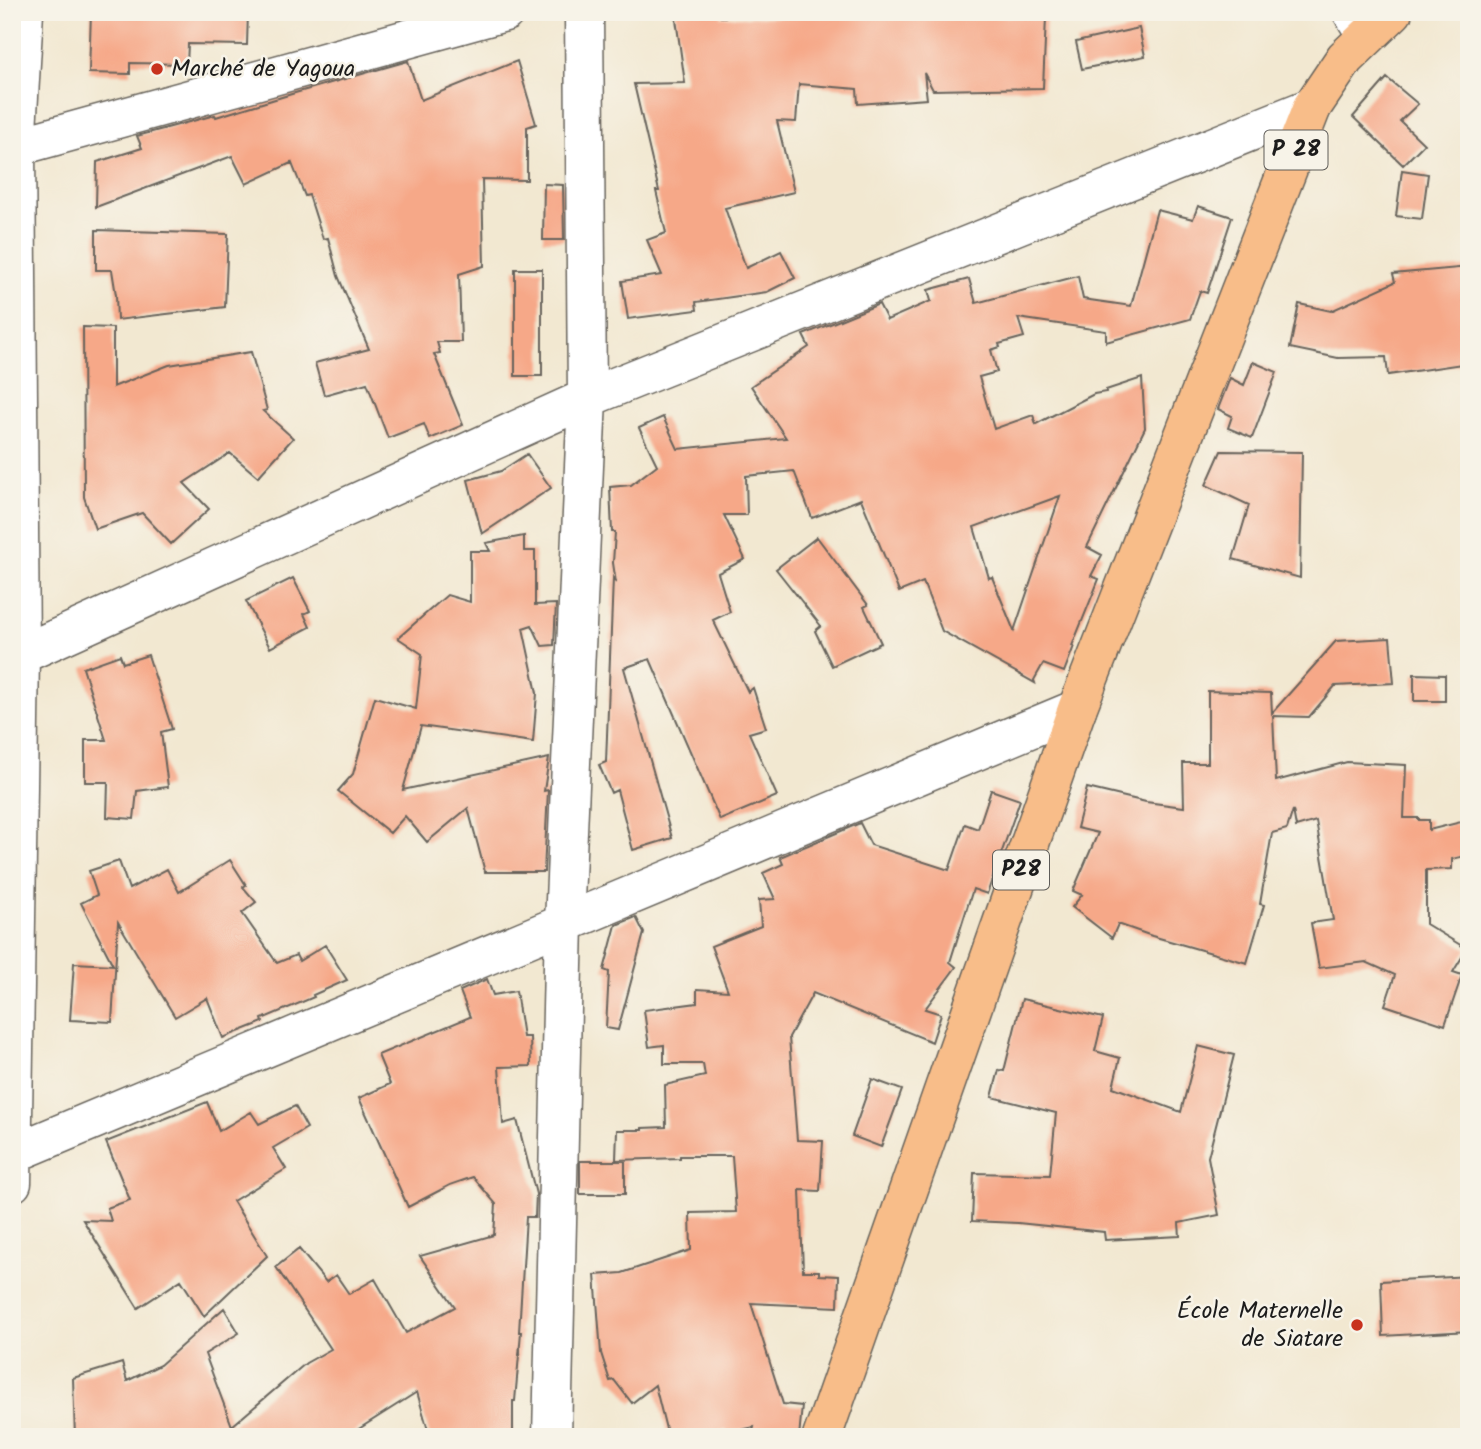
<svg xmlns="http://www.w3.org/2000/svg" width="1481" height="1449" viewBox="0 0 1481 1449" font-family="Kalam,sans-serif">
<rect width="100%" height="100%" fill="#f7f3e8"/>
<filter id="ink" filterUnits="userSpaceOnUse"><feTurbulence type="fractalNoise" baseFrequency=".0143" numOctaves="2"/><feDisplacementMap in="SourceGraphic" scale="14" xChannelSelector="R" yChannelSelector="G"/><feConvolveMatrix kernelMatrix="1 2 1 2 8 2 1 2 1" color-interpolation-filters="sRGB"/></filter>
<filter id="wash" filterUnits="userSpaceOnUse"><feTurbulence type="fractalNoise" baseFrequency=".00686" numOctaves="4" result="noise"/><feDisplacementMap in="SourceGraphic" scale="28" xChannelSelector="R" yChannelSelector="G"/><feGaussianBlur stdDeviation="1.57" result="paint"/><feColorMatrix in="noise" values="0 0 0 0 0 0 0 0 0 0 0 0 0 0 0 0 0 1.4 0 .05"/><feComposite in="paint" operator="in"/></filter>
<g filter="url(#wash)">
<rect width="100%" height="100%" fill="#f2e8d1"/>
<g id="blocks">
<path fill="#f6a888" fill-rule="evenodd" d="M91,12H248L247,45L188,44L187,64L130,63V74L89,73Z
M675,12H721V17H791V15L869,12H899V16L1046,17L1043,88L933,90L924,73L927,99L858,104L857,89L799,84L796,122L777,121L794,192L725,208L746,268L781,251L795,278L767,292L696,302L697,310L628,319L622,281L662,275L647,240L666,233L656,191H659L634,84L685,83Z
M1139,28L1145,56L1082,69L1076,42Z
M408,61L421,100L517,61L536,124L527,127V180L482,179L484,266L459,274L461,342H437L440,353L434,354L463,425L430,439L424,424L388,438L367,383L324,395L315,363L369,349L338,276L328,238L323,239L309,195L305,196L291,161V163L246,184L232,156L96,207L97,162L142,148L137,136L215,115L216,117L295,93Z
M1387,78L1418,104L1400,121L1424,144L1403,165L1353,117Z
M1402,170L1428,174L1422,219L1396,216Z
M544,184L563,185L564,240H543Z
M1198,206L1232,217L1207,293L1200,291L1190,319L1106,342V331L1018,318L1024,337L999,344L1000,347L991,350L997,372L979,377L994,429L1033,415L1036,424L1094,394L1106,392V390L1142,378L1145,428L1087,547L1102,555L1091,576L1099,579L1072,646H1074L1064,672L1043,664L1034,680L1035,683L942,631L923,582L899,592L861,499L812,518L794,471L746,476L747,515H724L745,559L718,573L730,612L713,620L748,692L753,688L766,728L749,733L777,796L720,820L650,659L624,668L672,838L633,850L617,790L611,793L599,765L606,762L613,578L616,583L613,563L615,532H612L610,487L631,485L657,465L639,428L663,417L678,449L786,438L751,386L809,347L803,335L879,304L887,320L931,301L928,290L969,279L976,303L1078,276L1083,299L1131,306L1157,210L1193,219ZM1060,496L1014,631L992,577L989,578L974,527Z
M96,230L228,234L225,307L117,320L116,295L112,270H96Z
M1469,267V294L1463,295L1469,338V363L1388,375L1386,357L1338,358L1290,348L1299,304L1331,311L1395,282L1393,274Z
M515,269H542V376H515Z
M83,327L113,328V387L169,365L251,352L267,410L263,411L293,438L258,477L230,453L184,483L209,509L171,544L142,513L95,529L84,497Z
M1253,362L1277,372L1252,438L1228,428L1232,416L1218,409L1230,378L1244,385Z
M1221,451L1302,452L1300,578L1233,559L1249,505L1206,485Z
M527,454L551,488L482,534L468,480L501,471Z
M524,536V551H535V605L556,604L554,645L542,646L532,625L523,628L537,693L533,742L421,726L403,790L549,758L544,791L548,790L544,872H485L468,808L427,842L405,816L390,833L338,791L353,774L375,697L416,709L422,654L398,638L447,595L470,602V551H490L486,543Z
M817,537L868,605L864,607L881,643L832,666L815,631L821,626L776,569Z
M293,578L310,611L304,614L310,627L270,648L246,601Z
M1390,638L1394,683L1335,686L1309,717L1273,716L1276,781L1347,762L1406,765L1404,818H1419V820H1429V830L1469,820V855L1452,859V869L1426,870V924L1467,949L1453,972L1462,975L1445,1025L1385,1005L1395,975L1366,962L1319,968L1311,923L1333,920L1316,821L1296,827L1293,810L1287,829L1272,833L1260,904L1264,905L1247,963L1152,936L1118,924L1112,938L1072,907L1082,895L1073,891L1098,833L1077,828L1087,788L1146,802L1184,807L1183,763H1208V691L1271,693L1272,713L1336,641Z
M120,655L123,663L148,655L172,729L161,732L168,787L137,791L134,819L107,817L108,782H85V740H106L83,668Z
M1414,674L1445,675V701H1414Z
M991,790L1020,800L987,894L973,889L950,962L956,967L925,1009L941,1014L932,1042L813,993L789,1037L797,1140L823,1141L820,1191L800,1190L803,1271H819V1275L839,1276L838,1307L751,1303L783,1404L802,1406L799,1437H752L754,1427L727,1433L726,1430L699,1437H668L655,1385L632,1403L614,1380L610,1381L601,1353L595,1275L622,1273L691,1250L690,1213L736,1212L732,1156H680V1158L616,1160L617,1130H642V1128L666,1127L665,1085L705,1076L703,1064H664V1045L649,1047L644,1010L697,1003V989L728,991L711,946L761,926L759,900L775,899L763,873L783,864L780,857L860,823L871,845L949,870L965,824L978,829Z
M230,860L246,885L243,887L256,902L242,913L277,963L296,955L299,961L325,945L347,980L313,995L314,997L262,1019L263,1022L223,1038L207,998L175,1017L118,922L112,1022L70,1020L74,963L113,965L81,903L97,895L89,871L119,861L129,889L167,869L179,892Z
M636,917L644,933L618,1030L606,1028L609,972L604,970L616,925Z
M487,979L493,995L516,991L523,1037H530L531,1066L499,1067L503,1124L517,1120L536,1194L535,1217H526L519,1332H521L515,1401H513V1437H430L417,1392L346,1437H75L73,1378L122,1363L127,1381L160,1365L224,1308L239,1333L205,1354L232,1426L306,1363L331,1349L276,1267L299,1249L326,1282L336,1275L349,1294L375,1279L406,1333L455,1307L420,1256L494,1235L496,1204L473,1177L450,1185L408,1207L359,1098L390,1084L378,1055L470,1017L460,991Z
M1022,999L1103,1018L1095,1051L1120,1058L1113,1087L1181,1112L1198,1046L1234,1055L1208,1157L1219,1215L1179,1223L1180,1236L1105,1240L1104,1232L1018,1223L972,1221L974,1173L1050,1175L1056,1113L992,1097L999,1070L1004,1071Z
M872,1079L902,1090L881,1147L852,1136Z
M207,1102L219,1131L251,1112L259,1124L295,1106L307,1128L273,1148L286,1169L233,1201L267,1256L204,1316L181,1280L138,1308L83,1220L111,1221L107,1208L130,1200L106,1142Z
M580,1161H625V1194H580Z
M1469,1276V1331L1383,1336L1381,1281Z"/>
</g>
</g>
<g filter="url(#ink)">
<use href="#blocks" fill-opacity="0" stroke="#67635b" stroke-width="2"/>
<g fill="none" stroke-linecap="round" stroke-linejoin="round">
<defs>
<path id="minor" d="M1352,12L1367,36
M12,148L505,12
M12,657L20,655L587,398L1312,107
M12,1154L1077,709
M12,1183L20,655L16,147L24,12
M552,1437L564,923L587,398L584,12"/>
<path id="major" d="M822,1437L1077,709L1312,107L1345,58L1393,12"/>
</defs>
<use href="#minor" stroke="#67635b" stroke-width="41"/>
<use href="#major" stroke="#67635b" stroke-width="41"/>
<use href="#minor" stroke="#fff" stroke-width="38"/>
<use href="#major" stroke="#f8bd89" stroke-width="38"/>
</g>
</g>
<g fill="#c8321e" stroke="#f7f3e8" stroke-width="2.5">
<circle cx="157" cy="69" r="7"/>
<circle cx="1357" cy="1325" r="7"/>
</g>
<g text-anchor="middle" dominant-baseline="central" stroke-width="5" stroke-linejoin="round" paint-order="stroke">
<g fill="#f7f3e8" stroke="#5e5c59" stroke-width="2">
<rect x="1264.5" y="130.5" width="63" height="39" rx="5"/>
<rect x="993" y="850.5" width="56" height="39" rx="5"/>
</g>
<g font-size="23" font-weight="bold" fill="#1c1c1c">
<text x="1296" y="150">P 28</text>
<text x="1021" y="870">P28</text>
</g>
<g font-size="24" fill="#1c1c1c" stroke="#f7f3e8" text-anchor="start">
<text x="171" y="69">Marché de Yagoua</text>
<text x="1343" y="1311" text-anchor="end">École Maternelle<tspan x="1343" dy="28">de Siatare</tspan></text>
</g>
</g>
<rect width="1481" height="1449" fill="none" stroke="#f7f3e8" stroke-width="42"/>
</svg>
